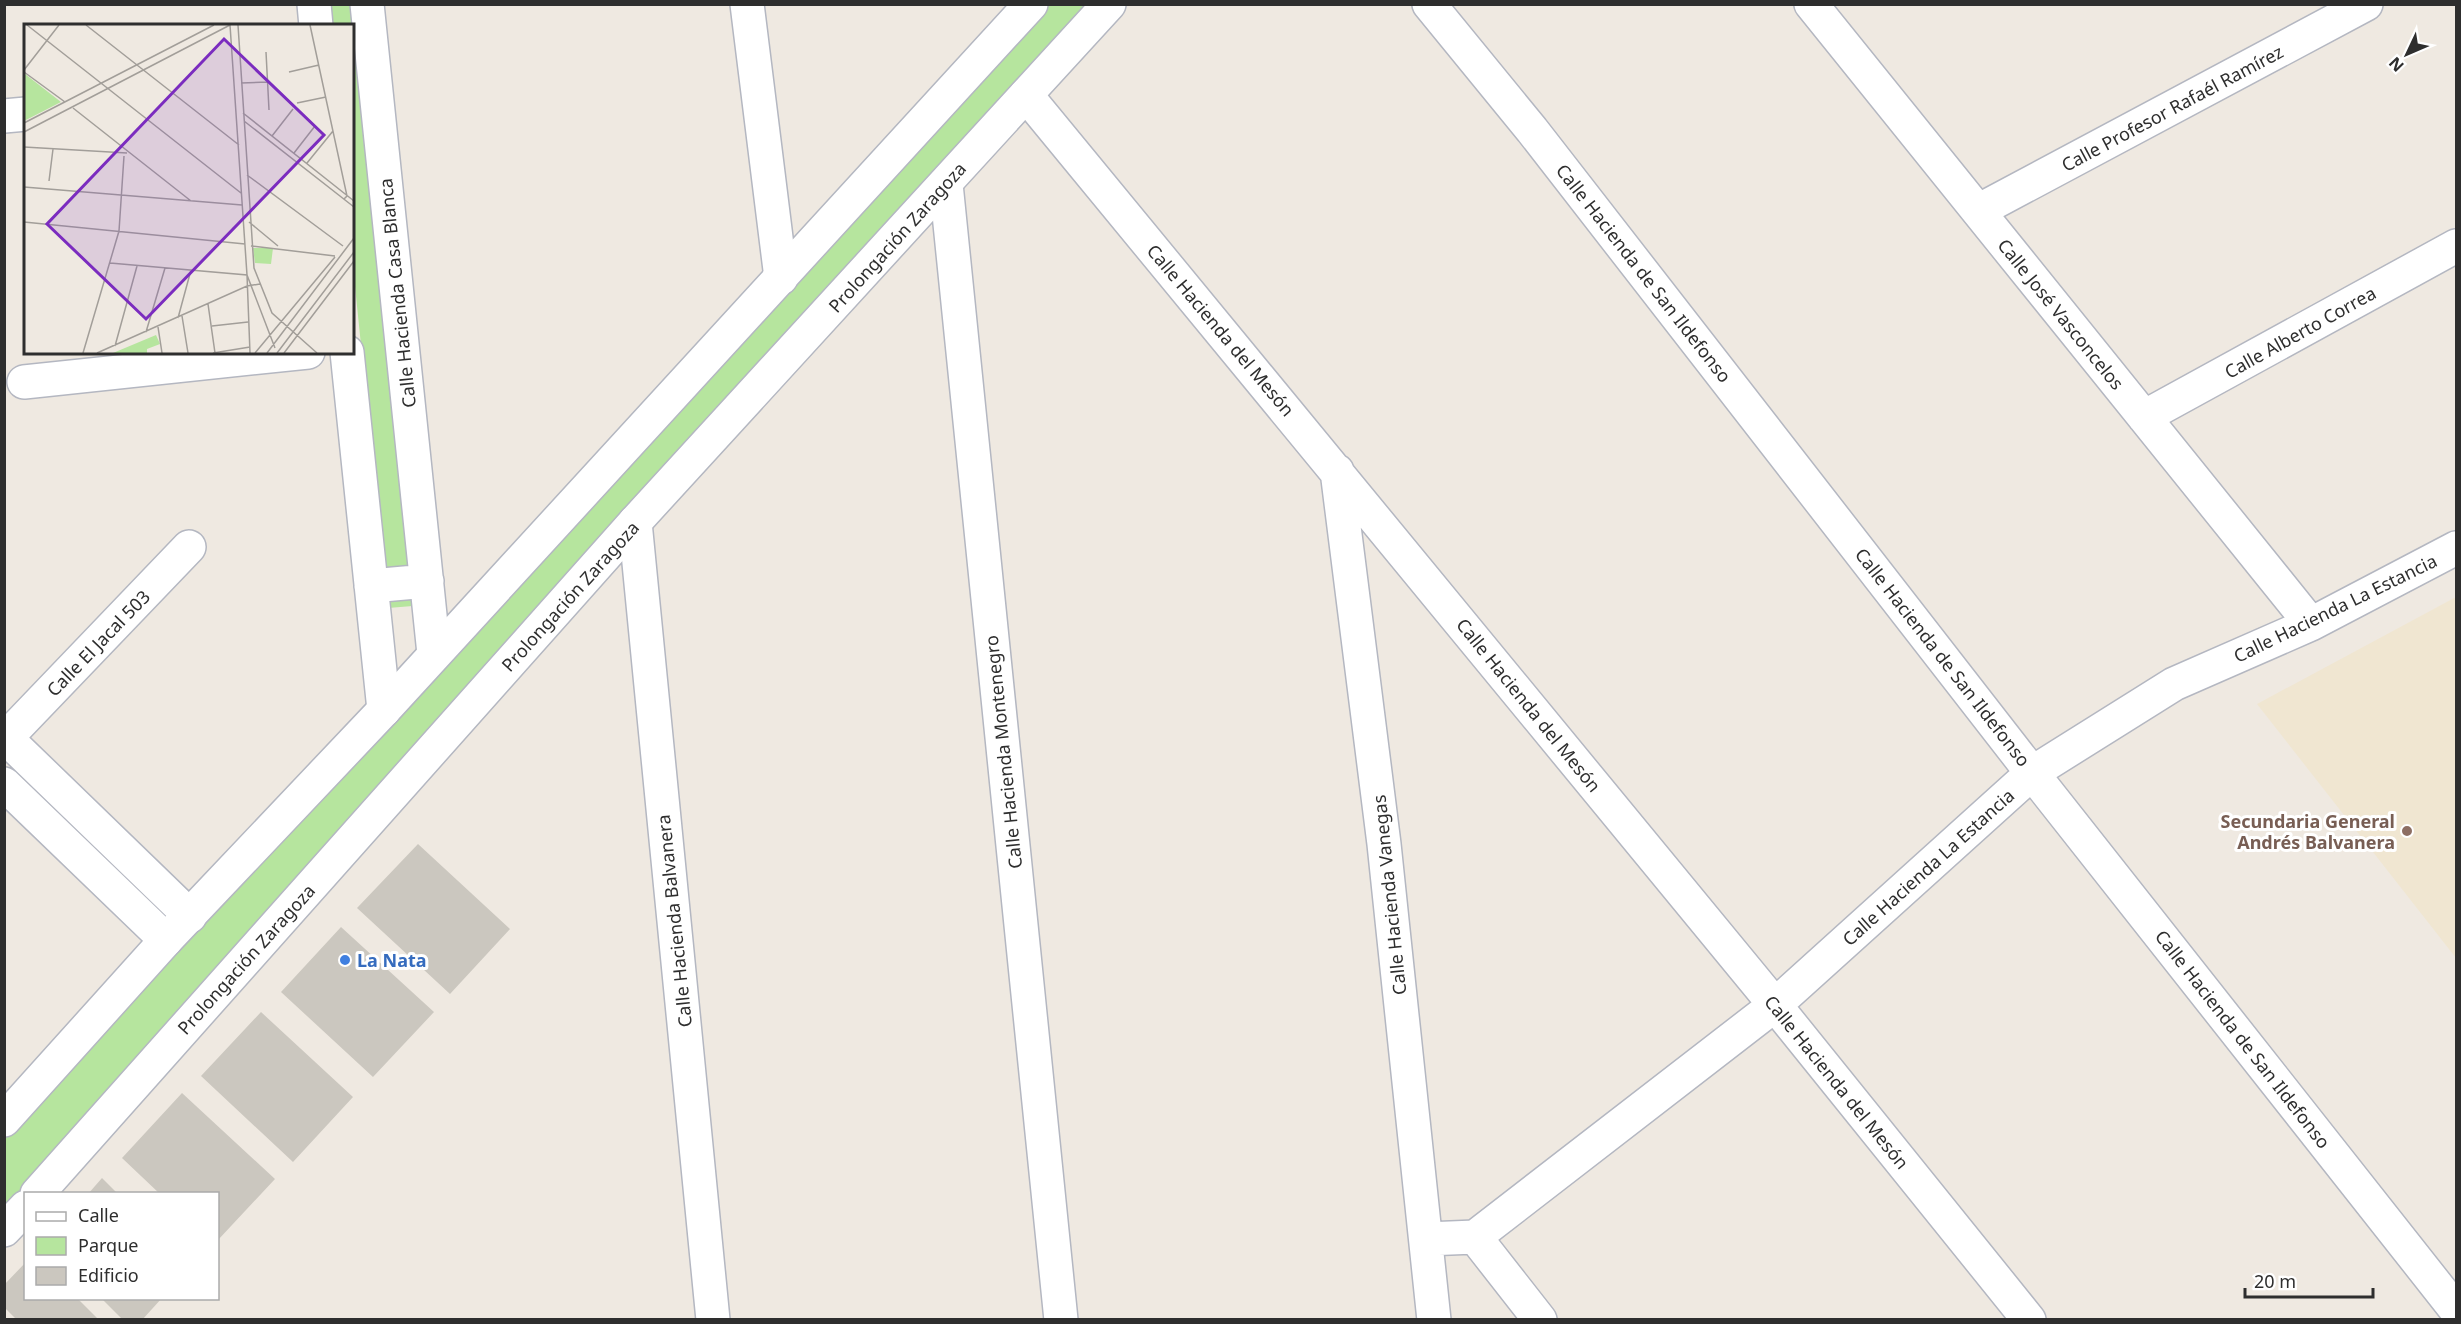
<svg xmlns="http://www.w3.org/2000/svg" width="2461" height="1324" viewBox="0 0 2461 1324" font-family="'Noto Sans',sans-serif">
<rect width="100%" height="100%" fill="#efe9e1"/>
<path fill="#f0e6d1" d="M2456,597V958L2257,704Z"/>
<path fill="#b6e59e" d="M325,5H360L425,605L388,608L353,267L352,26L327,25Z
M1031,5H1109L5,1230V1120Z"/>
<path fill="#cbc7bf" d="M418,844L510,929L450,994L357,908Z
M341,927L434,1012L373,1077L281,992Z
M261,1012L353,1097L293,1162L201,1076Z
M182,1093L275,1179L218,1240V1194H160L122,1158Z
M102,1178L118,1194H88Z
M26,1262V1298H77L99,1320H17L4,1307V1285Z
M101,1298H162L142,1320H123Z"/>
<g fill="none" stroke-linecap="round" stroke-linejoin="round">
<defs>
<path id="minor" d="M314,4L316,26
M367,4L434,654
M747,4L781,278
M1429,4L1532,130L2032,773L2456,1310
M1811,4L2311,624
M1026,95L1775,1005L2029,1320
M4,116L26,114
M946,184L1061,1320
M1978,211L2366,4
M347,352L384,710
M24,382L308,352
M2144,417L2456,246
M1337,471L1384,844L1434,1320
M635,522L713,1320
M371,586L427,581
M6,738L190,916
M4,740L189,547
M4,784L166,940
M1475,1237L1775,1005L2032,773L2174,684L2311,624L2456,548
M1426,1239L1475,1237L1540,1320"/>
<path id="secondary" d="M4,1120L166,940L384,710L1031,4
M37,1194L635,522L1109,4
M4,1230L26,1207"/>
</defs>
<use href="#minor" stroke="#b4b7c1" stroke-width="36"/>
<use href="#secondary" stroke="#b4b7c1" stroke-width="36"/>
<use href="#minor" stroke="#fff" stroke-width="33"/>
<use href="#secondary" stroke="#fff" stroke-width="33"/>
</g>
<circle fill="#8d6e63" stroke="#fff" stroke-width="2" cx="2407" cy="831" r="6"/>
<circle fill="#3f7fe0" stroke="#fff" stroke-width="2" cx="345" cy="960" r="6"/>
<g text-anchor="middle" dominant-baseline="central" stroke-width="6" stroke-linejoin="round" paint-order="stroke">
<g font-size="18" fill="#2e2e2e" stroke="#fff">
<text transform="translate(2172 108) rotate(-28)">Calle Profesor Rafaél Ramírez</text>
<text transform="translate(897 237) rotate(-48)">Prolongación Zaragoza</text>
<text transform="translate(1644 273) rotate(52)">Calle Hacienda de San Ildefonso</text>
<text transform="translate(397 293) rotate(-96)">Calle Hacienda Casa Blanca</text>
<text transform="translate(2061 314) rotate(51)">Calle José Vasconcelos</text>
<text transform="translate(1221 330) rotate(50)">Calle Hacienda del Mesón</text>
<text transform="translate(2300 332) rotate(-29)">Calle Alberto Correa</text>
<text transform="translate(570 596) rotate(-48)">Prolongación Zaragoza</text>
<text transform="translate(2335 608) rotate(-26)">Calle Hacienda La Estancia</text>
<text transform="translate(98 643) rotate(-46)">Calle El Jacal 503</text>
<text transform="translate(1943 657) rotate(52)">Calle Hacienda de San Ildefonso</text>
<text transform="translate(1529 705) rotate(51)">Calle Hacienda del Mesón</text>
<text transform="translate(1003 752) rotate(-96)">Calle Hacienda Montenegro</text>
<text transform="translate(1928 867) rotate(-42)">Calle Hacienda La Estancia</text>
<text transform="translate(1389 895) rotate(-96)">Calle Hacienda Vanegas</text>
<text transform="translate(674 921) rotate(-96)">Calle Hacienda Balvanera</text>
<text transform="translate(246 959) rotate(-48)">Prolongación Zaragoza</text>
<text transform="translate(2243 1039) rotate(52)">Calle Hacienda de San Ildefonso</text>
<text transform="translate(1837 1082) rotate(51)">Calle Hacienda del Mesón</text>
</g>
<g font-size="18" font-weight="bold" fill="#785e54" stroke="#fff" text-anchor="end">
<text x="2395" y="821">Secundaria General<tspan x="2395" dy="21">Andrés Balvanera</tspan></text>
</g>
<g font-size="18" font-weight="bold" fill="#366cbe" stroke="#fff" text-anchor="start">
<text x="357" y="960">La Nata</text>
</g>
</g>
<g transform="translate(24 24)">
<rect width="330" height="330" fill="#efe9e1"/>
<path d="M1,50L37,78L0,97V69ZM229,224H249L247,240L231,239ZM132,311L136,320L123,325V329H89Z" fill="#b6e59e"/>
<path fill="none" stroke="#a29e99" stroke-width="1.5" d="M3,1L217,169M62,1L215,121M206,1L223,251L251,324M214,1L230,244L248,289L293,329M286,1L323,172L320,175M242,28L245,86M0,46L35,1M0,48L41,78M265,48L295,41M217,59L244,58M273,79L302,73M49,84L167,177M219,89L330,177M220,97L330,183M0,99L190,1M0,108L206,1M248,112L269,85M0,123L103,129M270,129L291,102M283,139L309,107M223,151L319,222M25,157L29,125M0,163L218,181M0,198L221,220M225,198L254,222M227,222L311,232M86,239L223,251L226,329M184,280L191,329M158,292L164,329M154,294L167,246M188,302L224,298M134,303L138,329M122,308L141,244M91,322L113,242M59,329L95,207L100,132M73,329L223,262L236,260M189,329L226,323M231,329L311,233M243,329L330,214M253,329L330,228M260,329L330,237"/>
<path fill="#7b2cbf" fill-opacity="0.15" stroke="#7b2cbf" stroke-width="3" d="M200,15L300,111L122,295L23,200Z"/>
<rect width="330" height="330" fill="none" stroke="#2e2e2e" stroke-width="3"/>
</g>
<rect width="2461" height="1324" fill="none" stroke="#2e2e2e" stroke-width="12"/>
<rect x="24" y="1192" width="195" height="108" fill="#ffffff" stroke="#ababab" stroke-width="1.5"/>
<rect x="36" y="1212" width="30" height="9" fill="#ffffff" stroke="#ababab" stroke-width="1.5"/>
<text x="78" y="1222" font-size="18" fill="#2e2e2e">Calle</text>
<rect x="36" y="1237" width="30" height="18" fill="#b6e59e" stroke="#ababab" stroke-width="1.5"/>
<text x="78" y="1252" font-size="18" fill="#2e2e2e">Parque</text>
<rect x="36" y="1267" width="30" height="18" fill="#cbc7bf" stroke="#ababab" stroke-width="1.5"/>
<text x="78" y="1282" font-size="18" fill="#2e2e2e">Edificio</text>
<g transform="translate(2407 54) rotate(226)" stroke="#ffffff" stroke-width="4.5" paint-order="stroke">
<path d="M0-4.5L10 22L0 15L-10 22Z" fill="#2e2e2e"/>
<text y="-9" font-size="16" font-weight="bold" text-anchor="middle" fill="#2e2e2e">N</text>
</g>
<path d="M2245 1288v9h128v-9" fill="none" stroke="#2e2e2e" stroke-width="3"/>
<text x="2254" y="1288" font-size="18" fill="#2e2e2e" stroke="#ffffff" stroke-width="4.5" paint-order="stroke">20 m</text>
</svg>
